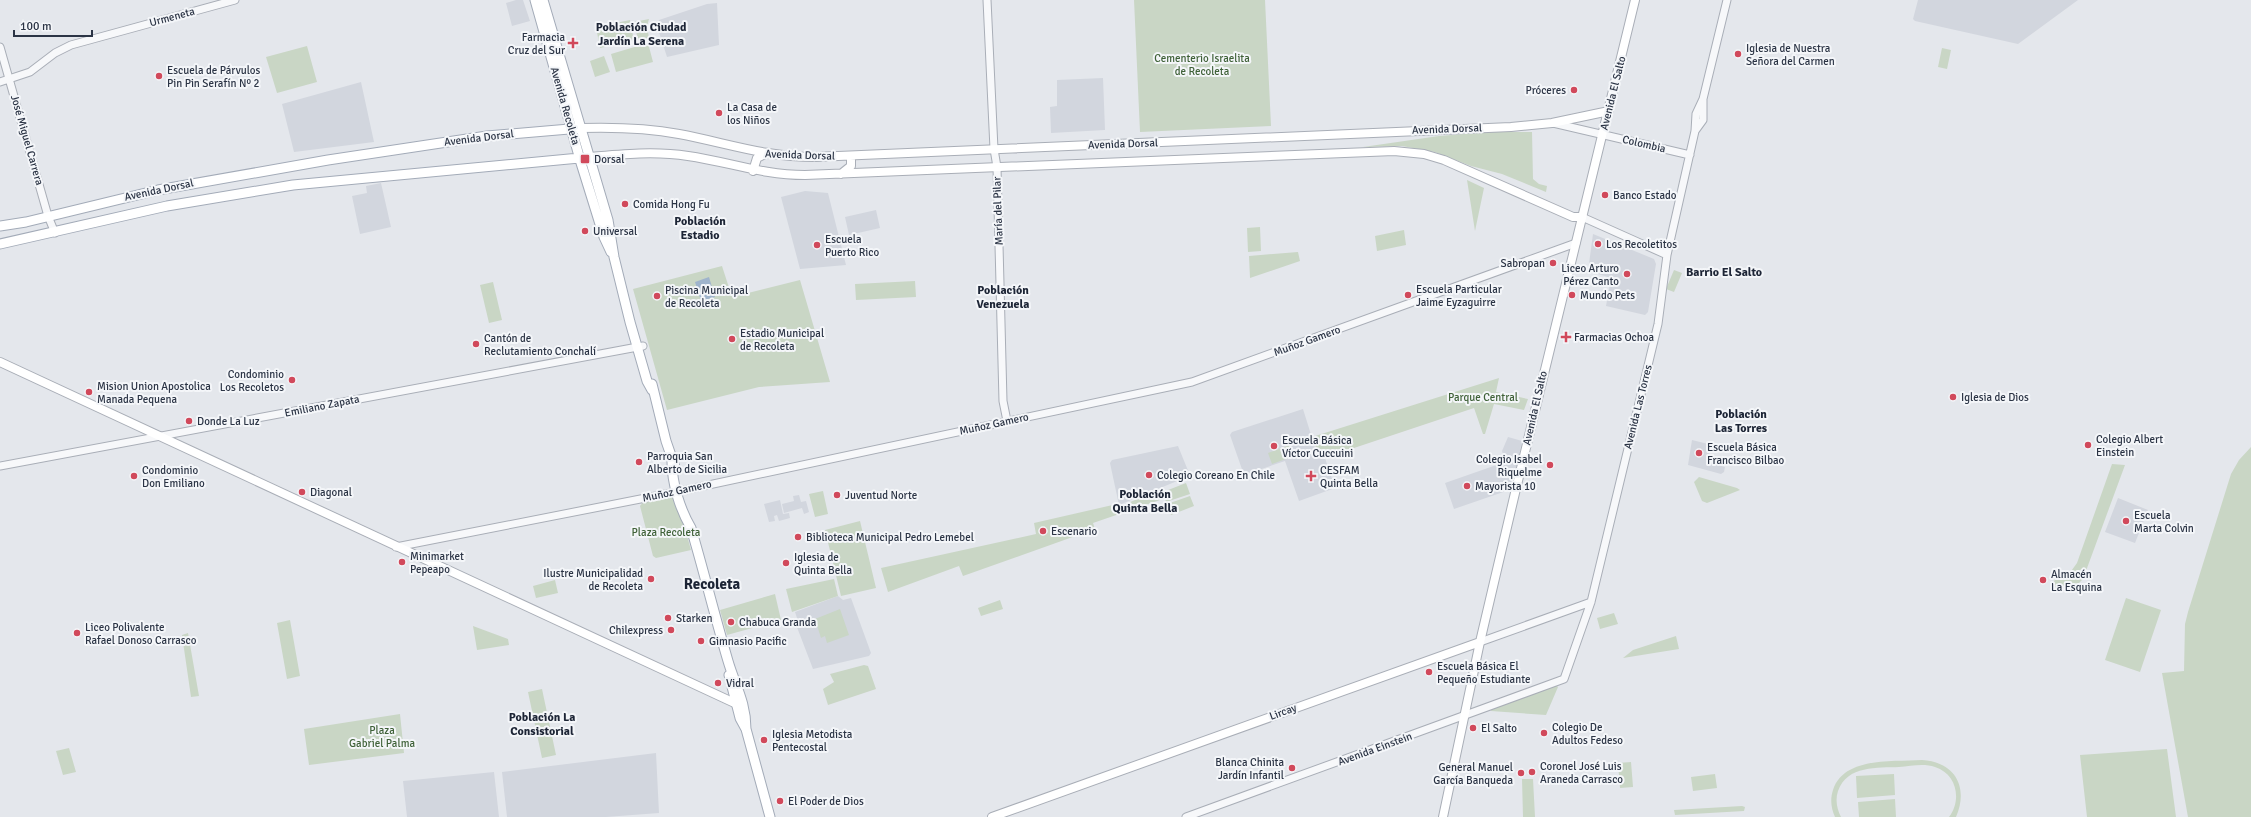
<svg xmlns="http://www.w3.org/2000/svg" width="2251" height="817" viewBox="0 0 2251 817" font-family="Signika,sans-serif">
<rect width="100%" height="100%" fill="#e4e7ec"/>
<path fill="#d2d6de" d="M516,0H523L530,21L512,26L506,3Z
M1918,0H2078L2018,44L1915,21L1913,19Z
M717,3L719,45L667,57L657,26L659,20L707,4Z
M1103,78L1105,130L1051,133L1050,107L1057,106V80Z
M361,82L374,142L294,152L282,104Z
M381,183L391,227L360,234L352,196L367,193L366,186Z
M805,191L828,193L846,265L800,269L781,197Z
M876,210L880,228L849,235L845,217Z
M1593,234L1654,259L1656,264L1648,312L1645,315L1606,306L1611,278L1588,271Z
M1303,409L1318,457L1324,455L1335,488L1299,501L1285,461L1244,475L1230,435L1232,432Z
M1508,437L1522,441L1512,489L1454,509L1445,483L1505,462L1502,451Z
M1692,440L1712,445L1707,462L1725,467L1724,472L1721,474L1688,465Z
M1178,446L1189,473L1181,476L1182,479L1119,505L1110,463L1112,460Z
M799,495L801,502L806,501L809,512L804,514L802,508L784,513L782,504L794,501L793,496Z
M2118,498L2148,510L2135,543L2105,532Z
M780,500L783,514L789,513L790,518L779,521L777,515L774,516L775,521L769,522L764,504Z
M838,596L843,600L851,598L871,653L869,656L813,669L795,622L798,621L795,612Z
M656,753L659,813L606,817H507L502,772Z
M494,772L499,817H407L403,781Z"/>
<path fill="#c9d6c5" d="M1134,0H1265L1271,126L1140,132Z
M649,19L647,26L649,38L638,40L634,22Z
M630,20L634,41L600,48L596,27Z
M648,43L653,62L616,72L611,54Z
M307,46L317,82L277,93L266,57Z
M1942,48L1951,50L1947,69L1938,67Z
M604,56L610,72L595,77L590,61Z
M1490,132H1532L1533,179L1539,184L1547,186L1546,192L1502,174L1471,166L1435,152L1402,146L1363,147L1439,136Z
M1467,180L1484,188L1475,231Z
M1260,227L1261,251L1248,252L1247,228Z
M1404,230L1406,245L1377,251L1375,236Z
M1298,252L1300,261L1250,278L1249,256Z
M722,266L732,297L800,280L830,382L759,387L667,410L633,289Z
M1674,270L1682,273L1674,292L1666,289Z
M915,281L916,297L856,300L855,284Z
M493,282L502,320L489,323L480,285Z
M1499,378L1496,392L1528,399L1524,410L1494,404L1485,434H1483L1474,408L1330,456L1329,453L1319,456L1312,437Z
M1290,445L1294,456L1272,464L1268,453Z
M2251,447V817H2188L2162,673L2184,671L2185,624L2188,612L2231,474L2239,460Z
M2112,464L2125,465L2083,579L2079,583L2052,588L2051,582L2069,574L2077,563Z
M1699,477L1737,488L1740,490L1707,503L1702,501L1694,482Z
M1186,483L1190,494L1166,502L1163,492Z
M823,491L828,514L815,517L809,494Z
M1157,491L1160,500L1093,523L1095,529L963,576L959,566L888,592L881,568L1036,534L1034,523L1117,504L1118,507Z
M1190,496L1194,506L1171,515L1167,504Z
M673,497L677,500L691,550L656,558L653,556L640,506L643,502Z
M860,521L876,588L841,596L825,530Z
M834,579L838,596L792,612L786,589Z
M555,580L558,593L536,598L533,586Z
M775,594L781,620L727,635L720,610Z
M2126,598L2161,610L2140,672L2105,660Z
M1000,600L1003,609L981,616L978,608Z
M840,609L849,635L827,643L825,636L821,638L815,619Z
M1614,613L1618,624L1600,629L1597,618Z
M290,620L300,676L287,679L277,623Z
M473,626L508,639L509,645L477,650Z
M188,633L199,696L191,697L182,635Z
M1676,636L1679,649L1623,658L1633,650Z
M864,665L868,666L876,689L828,705L823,689L834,682L830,674Z
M1556,685L1558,687L1546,715L1491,711L1492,708Z
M542,689L556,755L542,758L528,692Z
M400,714L404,753L309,765L304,729Z
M69,748L76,772L63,775L56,751Z
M2167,749L2176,817H2087L2080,755Z
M1922,760C1955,762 1969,787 1956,817H1949C1962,800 1957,774 1935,767C1924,763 1911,766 1899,767C1878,768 1847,765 1838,791C1835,800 1837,809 1841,817H1835C1831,808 1830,799 1833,790C1844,756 1894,762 1922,760Z
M1631,762L1633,787L1620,788L1618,763Z
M1715,774L1717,788L1693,791L1691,777Z
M1894,774L1895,795L1857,798L1856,776Z
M1522,779H1533L1535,817H1523Z
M1895,799L1896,817H1859L1858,802Z
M1742,806L1745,807L1744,811L1675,815L1674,810Z"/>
<path fill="#9fb4cc" d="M709,277L715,297L701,301L695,282Z"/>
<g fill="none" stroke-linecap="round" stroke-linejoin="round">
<defs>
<path id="tertiary" d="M987,0L994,149L997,167L1003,401L1007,421
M0,47L48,216L55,233
M0,82L30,72L55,53L71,45L235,0
M1553,123L1690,155
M1695,131L1703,120V100
M1582,217L1667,255
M0,466L643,346
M396,547L671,493L1192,382L1576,243
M1480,642L1591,602
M1186,817L1564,679L1591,602L1658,324L1667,255L1695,131L1696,114L1703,99L1727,0"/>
<path id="secondary" d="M581,128C615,127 647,128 679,134C727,143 765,157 815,157L1511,127L1552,123L1609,111
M590,157C623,154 656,151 688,156C729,162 763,175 805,175L1394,151L1424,154L1444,160L1573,217H1582
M753,171L757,158L765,154
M841,174L851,166V156
M0,362L741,706
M992,817L1480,642
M1443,817L1480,642L1515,493L1635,0"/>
<path id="primary" d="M535,0L581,163L604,237L611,252
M543,0L608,220L614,257L630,322L647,381L652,390
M0,226L26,222L158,190L328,160L487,136L581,128
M0,244L167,206L293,185L590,157
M652,384L666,441L675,467
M672,462C672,484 680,509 691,528C704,572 715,617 728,661C735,685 746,702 746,729
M729,675L740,718L746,729L770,817"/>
</defs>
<use href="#tertiary" stroke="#a9aeb7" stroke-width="9"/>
<use href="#secondary" stroke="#a9aeb7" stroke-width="10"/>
<use href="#primary" stroke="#a3abb8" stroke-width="11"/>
<use href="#tertiary" stroke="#f7f8fa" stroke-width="7"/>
<use href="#secondary" stroke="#fff" stroke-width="8"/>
<use href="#primary" stroke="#fff" stroke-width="9"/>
</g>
<g fill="#d1495b" stroke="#f4f6f9" stroke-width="1.5">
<path d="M571 37h4v4h4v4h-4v4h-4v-4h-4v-4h4z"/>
<circle cx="1738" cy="54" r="4"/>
<circle cx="159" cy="76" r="4"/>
<circle cx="1574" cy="90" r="4"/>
<circle cx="719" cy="113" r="4"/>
<rect x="580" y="154" width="10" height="10" rx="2"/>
<circle cx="1605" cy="195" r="4"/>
<circle cx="625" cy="204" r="4"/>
<circle cx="585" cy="231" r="4"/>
<circle cx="1598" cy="244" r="4"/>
<circle cx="817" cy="245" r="4"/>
<circle cx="1553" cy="263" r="4"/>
<circle cx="1627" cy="274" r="4"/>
<circle cx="1408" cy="295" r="4"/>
<circle cx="1572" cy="295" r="4"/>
<circle cx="657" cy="296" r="4"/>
<path d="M1564 331h4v4h4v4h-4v4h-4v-4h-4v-4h4z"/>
<circle cx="732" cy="339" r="4"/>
<circle cx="476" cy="344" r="4"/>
<circle cx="292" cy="380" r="4"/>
<circle cx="89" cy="392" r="4"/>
<circle cx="1953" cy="397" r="4"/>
<circle cx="189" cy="421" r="4"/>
<circle cx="2088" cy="445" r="4"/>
<circle cx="1274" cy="446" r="4"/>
<circle cx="1699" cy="453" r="4"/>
<circle cx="639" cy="462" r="4"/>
<circle cx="1550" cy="465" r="4"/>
<circle cx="1149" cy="475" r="4"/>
<circle cx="134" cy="476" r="4"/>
<path d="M1309 470h4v4h4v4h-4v4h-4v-4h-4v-4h4z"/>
<circle cx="1467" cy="486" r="4"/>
<circle cx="302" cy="492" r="4"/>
<circle cx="837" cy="495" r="4"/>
<circle cx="2126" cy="521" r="4"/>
<circle cx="1043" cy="531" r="4"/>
<circle cx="798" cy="537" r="4"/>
<circle cx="402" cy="562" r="4"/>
<circle cx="786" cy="563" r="4"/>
<circle cx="651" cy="579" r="4"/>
<circle cx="2043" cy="580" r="4"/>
<circle cx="668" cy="618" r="4"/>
<circle cx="731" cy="622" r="4"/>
<circle cx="671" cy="630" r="4"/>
<circle cx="77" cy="633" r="4"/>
<circle cx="701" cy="641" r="4"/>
<circle cx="1429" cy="672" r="4"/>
<circle cx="718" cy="683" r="4"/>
<circle cx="1473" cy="728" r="4"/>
<circle cx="1544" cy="733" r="4"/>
<circle cx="764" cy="740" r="4"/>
<circle cx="1292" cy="768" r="4"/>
<circle cx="1532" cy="772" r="4"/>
<circle cx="1521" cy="773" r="4"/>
<circle cx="780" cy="801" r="4"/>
</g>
<g text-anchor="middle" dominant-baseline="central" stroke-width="4" stroke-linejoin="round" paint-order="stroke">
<g font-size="11" fill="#2b3445" stroke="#f4f6f9">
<text transform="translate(172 17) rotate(-15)">Urmeneta</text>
<text transform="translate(1613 93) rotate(-76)">Avenida El Salto</text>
<text transform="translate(565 106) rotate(74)">Avenida Recoleta</text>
<text transform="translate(1447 129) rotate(-2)">Avenida Dorsal</text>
<text transform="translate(479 138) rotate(-7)">Avenida Dorsal</text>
<text transform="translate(27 140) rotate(74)">José Miguel Carrera</text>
<text transform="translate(1123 144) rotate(-2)">Avenida Dorsal</text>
<text transform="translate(1644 144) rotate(13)">Colombia</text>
<text transform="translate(800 155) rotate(2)">Avenida Dorsal</text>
<text transform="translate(159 190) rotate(-12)">Avenida Dorsal</text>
<text transform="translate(998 211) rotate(-92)">María del Pilar</text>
<text transform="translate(1307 341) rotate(-20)">Muñoz Gamero</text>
<text transform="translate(322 406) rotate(-11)">Emiliano Zapata</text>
<text transform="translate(1638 407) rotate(-76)">Avenida Las Torres</text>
<text transform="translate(1535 408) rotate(-77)">Avenida El Salto</text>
<text transform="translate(994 424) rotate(-12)">Muñoz Gamero</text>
<text transform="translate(677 491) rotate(-12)">Muñoz Gamero</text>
<text transform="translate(1283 712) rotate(-20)">Lircay</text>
<text transform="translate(1375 749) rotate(-20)">Avenida Einstein</text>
</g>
<g font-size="11" fill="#2b3445" stroke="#f4f6f9" text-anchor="start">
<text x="565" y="37" text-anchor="end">Farmacia<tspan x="565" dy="13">Cruz del Sur</tspan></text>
<text x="1746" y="48">Iglesia de Nuestra<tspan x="1746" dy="13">Señora del Carmen</tspan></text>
<text x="167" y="70">Escuela de Párvulos<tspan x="167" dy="13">Pin Pin Serafín Nº 2</tspan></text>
<text x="1566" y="90" text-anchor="end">Próceres</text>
<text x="727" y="107">La Casa de<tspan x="727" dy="13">los Niños</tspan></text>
<text x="594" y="159">Dorsal</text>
<text x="1613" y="195">Banco Estado</text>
<text x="633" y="204">Comida Hong Fu</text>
<text x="593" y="231">Universal</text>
<text x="825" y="239">Escuela<tspan x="825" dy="13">Puerto Rico</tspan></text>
<text x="1606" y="244">Los Recoletitos</text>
<text x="1545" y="263" text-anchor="end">Sabropan</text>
<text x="1619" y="268" text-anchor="end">Liceo Arturo<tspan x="1619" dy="13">Pérez Canto</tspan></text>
<text x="1416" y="289">Escuela Particular<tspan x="1416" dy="13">Jaime Eyzaguirre</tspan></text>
<text x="665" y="290">Piscina Municipal<tspan x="665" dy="13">de Recoleta</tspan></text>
<text x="1580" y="295">Mundo Pets</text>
<text x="740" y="333">Estadio Municipal<tspan x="740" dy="13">de Recoleta</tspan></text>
<text x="1574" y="337">Farmacias Ochoa</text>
<text x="484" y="338">Cantón de<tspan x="484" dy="13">Reclutamiento Conchalí</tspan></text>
<text x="284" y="374" text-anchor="end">Condominio<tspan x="284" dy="13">Los Recoletos</tspan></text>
<text x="97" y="386">Mision Union Apostolica<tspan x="97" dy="13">Manada Pequena</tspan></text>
<text x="1961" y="397">Iglesia de Dios</text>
<text x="197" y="421">Donde La Luz</text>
<text x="2096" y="439">Colegio Albert<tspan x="2096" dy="13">Einstein</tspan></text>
<text x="1282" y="440">Escuela Básica<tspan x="1282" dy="13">Víctor Cuccuini</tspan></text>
<text x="1707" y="447">Escuela Básica<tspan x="1707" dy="13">Francisco Bilbao</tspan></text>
<text x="647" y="456">Parroquia San<tspan x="647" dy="13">Alberto de Sicilia</tspan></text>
<text x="1542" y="459" text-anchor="end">Colegio Isabel<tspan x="1542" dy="13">Riquelme</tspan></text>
<text x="142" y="470">Condominio<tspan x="142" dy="13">Don Emiliano</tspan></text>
<text x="1320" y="470">CESFAM<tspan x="1320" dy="13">Quinta Bella</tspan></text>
<text x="1157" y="475">Colegio Coreano En Chile</text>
<text x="1475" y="486">Mayorista 10</text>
<text x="310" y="492">Diagonal</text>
<text x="845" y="495">Juventud Norte</text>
<text x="2134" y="515">Escuela<tspan x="2134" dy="13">Marta Colvin</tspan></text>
<text x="1051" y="531">Escenario</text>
<text x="806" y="537">Biblioteca Municipal Pedro Lemebel</text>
<text x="410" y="556">Minimarket<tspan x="410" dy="13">Pepeapo</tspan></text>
<text x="794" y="557">Iglesia de<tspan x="794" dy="13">Quinta Bella</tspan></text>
<text x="643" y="573" text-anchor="end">Ilustre Municipalidad<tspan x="643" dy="13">de Recoleta</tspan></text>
<text x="2051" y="574">Almacén<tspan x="2051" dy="13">La Esquina</tspan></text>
<text x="676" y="618">Starken</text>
<text x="739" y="622">Chabuca Granda</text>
<text x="85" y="627">Liceo Polivalente<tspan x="85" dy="13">Rafael Donoso Carrasco</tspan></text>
<text x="663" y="630" text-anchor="end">Chilexpress</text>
<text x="709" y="641">Gimnasio Pacific</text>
<text x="1437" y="666">Escuela Básica El<tspan x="1437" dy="13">Pequeño Estudiante</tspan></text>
<text x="726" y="683">Vidral</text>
<text x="1552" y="727">Colegio De<tspan x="1552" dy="13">Adultos Fedeso</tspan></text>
<text x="1481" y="728">El Salto</text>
<text x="772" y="734">Iglesia Metodista<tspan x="772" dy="13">Pentecostal</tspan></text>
<text x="1284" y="762" text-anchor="end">Blanca Chinita<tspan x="1284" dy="13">Jardín Infantil</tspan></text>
<text x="1540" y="766">Coronel José Luis<tspan x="1540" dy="13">Araneda Carrasco</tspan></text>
<text x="1513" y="767" text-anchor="end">General Manuel<tspan x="1513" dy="13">García Banqueda</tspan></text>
<text x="788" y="801">El Poder de Dios</text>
</g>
<g font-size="11" fill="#3f6138" stroke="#f4f6f9">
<text x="1202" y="58">Cementerio Israelita<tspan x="1202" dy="13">de Recoleta</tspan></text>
<text x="1483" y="397">Parque Central</text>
<text x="666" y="532">Plaza Recoleta</text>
<text x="382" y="730">Plaza<tspan x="382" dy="13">Gabriel Palma</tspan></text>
</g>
<g font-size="12" font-weight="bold" fill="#1d2536" stroke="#f4f6f9">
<text x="641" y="27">Población Ciudad<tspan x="641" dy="14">Jardín La Serena</tspan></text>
<text x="700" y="221">Población<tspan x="700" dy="14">Estadio</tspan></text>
<text x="1724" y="272">Barrio El Salto</text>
<text x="1003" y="290">Población<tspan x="1003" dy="14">Venezuela</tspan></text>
<text x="1741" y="414">Población<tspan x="1741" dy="14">Las Torres</tspan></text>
<text x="1145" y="494">Población<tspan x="1145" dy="14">Quinta Bella</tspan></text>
<text x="542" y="717">Población La<tspan x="542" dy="14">Consistorial</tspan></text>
</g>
<g font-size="15" font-weight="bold" fill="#1d2536" stroke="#f4f6f9">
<text x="712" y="584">Recoleta</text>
</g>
</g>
<path d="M14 30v6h78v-6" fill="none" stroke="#2b3445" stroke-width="2"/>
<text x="20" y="30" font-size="12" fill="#2b3445" stroke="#f4f6f9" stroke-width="3" paint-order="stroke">100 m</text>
</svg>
